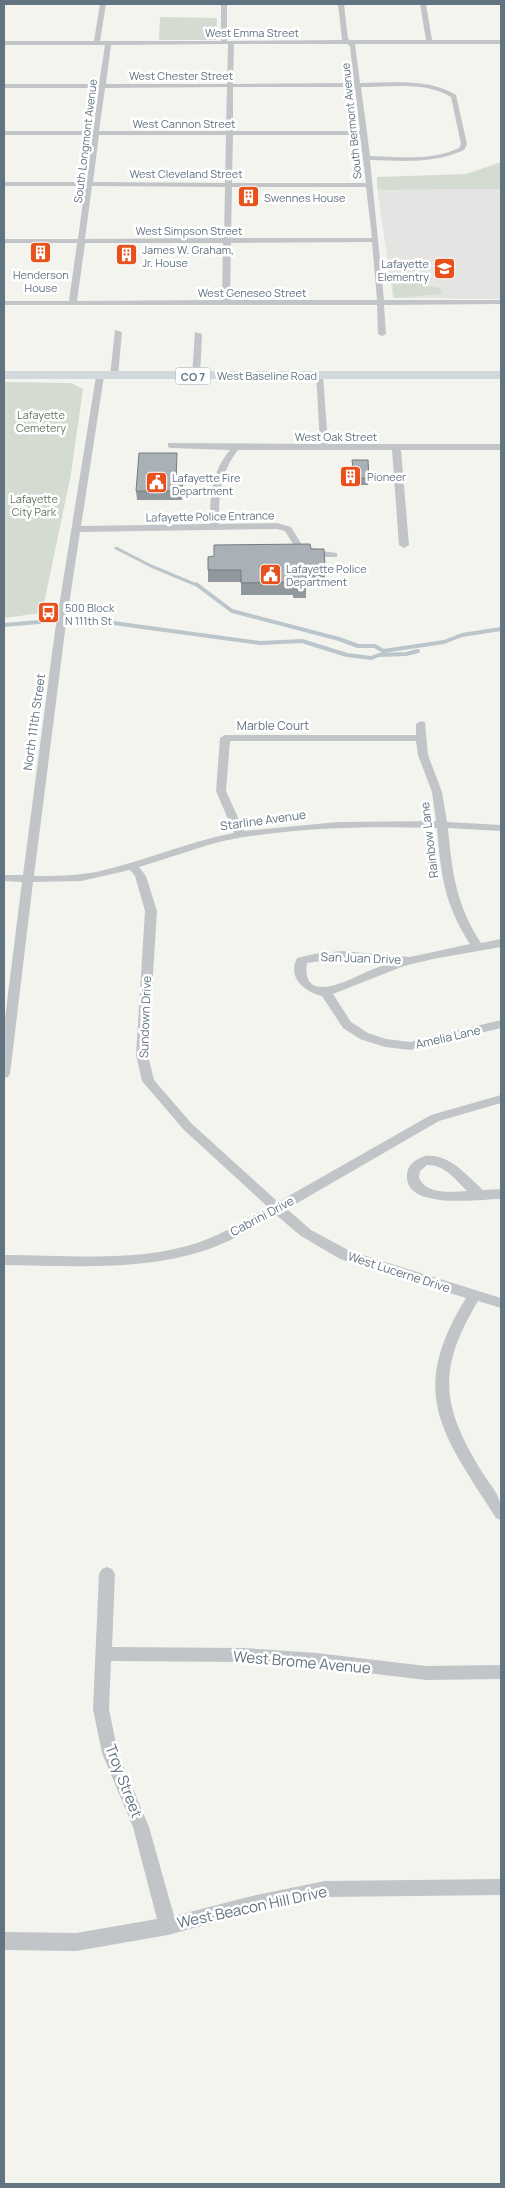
<svg xmlns="http://www.w3.org/2000/svg" width="505" height="2188" viewBox="0 0 505 2188" font-family="Manrope,sans-serif">
<rect width="100%" height="100%" fill="#f4f4ef"/>
<path fill="#e4e5e3" d="M377,188L384,190L501,189V299L393,298Z"/>
<path fill="#d4dbd1" d="M160,17L217,18L216,40H159Z
M501,162V189L384,190L377,188V177L466,174Z
M392,279H415L428,286L440,288L442,294L394,298Z
M4,382L71,383L83,389L71,474L42,613L4,618Z"/>
<g fill="none" stroke-linecap="round" stroke-linejoin="round">
<path stroke="#bac6cb" stroke-width="3" d="M116,548L151,566L199,586"/>
<path stroke="#bac6cb" stroke-width="4" d="M196,584L232,611L339,639L358,646H375L383,651L444,642L462,635L501,629
M79,622H106L260,643L302,641L347,655L371,658L379,655L406,654L418,651
M4,625L39,622"/>
<path fill="#c1c5c8" fill-rule="evenodd" d="M100,4H106L100,41H221V4H227V41L342,40L338,4H344L348,39L350,40H426L420,4H426L432,40H501V44H355L360,83C393,83 428,78 456,95L467,144L464,150C434,164 402,161 370,160L384,300H501V304L384,305L386,334L382,336L378,334L377,305H4V301H69L77,243H4V239H78L85,186H4V182H86L92,135H4V131H93L99,88H4V84H99L105,45H4V41H94ZM228,44L227,84H106L111,45ZM234,44H347L350,46L354,83L233,84ZM227,87L226,131H99L105,88ZM233,87H355L360,131H233ZM361,87C391,87 425,81 451,97L461,144L459,148C431,161 400,157 370,156ZM99,135H226L225,183L93,182ZM233,135H360L366,183H232ZM92,186L225,187L224,238L85,239ZM232,187H366L372,238H231ZM372,242L377,300H230L231,243ZM85,243H223L222,300L77,301Z
M115,330L122,332L118,376L114,378L110,376Z
M195,332L202,334L200,376L196,378L192,376Z
M316,373L323,375L328,444H501V450H401L409,545L404,548L399,545L392,450H238C220,473 219,495 219,524L277,523L291,527L302,545L322,551L337,553V557H321L296,549L285,531L277,529L80,532L65,631L34,876C54,876 75,876 96,872C142,862 186,842 234,833L216,791L220,738L225,735H416V724L421,721L425,722L428,755L442,792L447,822L501,825V831L448,828C452,872 456,905 481,943L501,939V947L433,959L404,966L333,994L351,1022L368,1033L386,1039L410,1042L501,1020V1028L410,1050L385,1047L360,1039L343,1028L322,996C305,992 287,978 297,958L314,954L341,951L410,957L470,944C444,904 441,875 437,828C366,826 293,827 223,841C195,848 167,859 139,867L146,876L157,911L148,1055L154,1080L192,1124L278,1202L431,1115L501,1095V1103L439,1121L287,1209L311,1230L350,1251L501,1298V1308L478,1301C437,1370 441,1405 482,1472C494,1491 503,1496 501,1520L496,1518C442,1433 407,1394 466,1298L340,1259L301,1236L276,1215C257,1225 239,1237 219,1245C156,1272 71,1266 4,1265V1255C69,1255 149,1264 210,1238C230,1230 249,1217 268,1207L184,1130L142,1081L136,1055L145,911L135,876L130,870L81,881L33,882L10,1074L8,1077L4,1078V1026L22,882L4,881V875H23L55,631L96,376L100,374L104,376L81,526L210,524C210,495 211,473 230,450L171,448L168,447V443L320,444ZM230,741H416L418,755L432,792L436,821L338,822L244,831L226,791ZM341,958L392,962C382,966 372,969 362,974C345,982 301,1004 307,963Z
M425,1156C450,1154 465,1174 483,1190L501,1189V1199C481,1199 403,1211 407,1174C408,1164 416,1159 425,1156ZM427,1165C444,1164 456,1180 467,1191C452,1192 425,1195 419,1177L420,1171Z
M107,1567L112,1569L115,1574L112,1647L245,1648L317,1653L426,1666L501,1665V1679L426,1680L317,1667L245,1662L111,1661L109,1709L118,1753L149,1827L174,1916L252,1896L325,1881L501,1879V1895L325,1897L252,1912L168,1935L76,1951L4,1950V1932L76,1933L157,1919L133,1827L102,1753L93,1709L99,1574L102,1569Z"/>
<path fill="#d3d8dc" fill-rule="evenodd" d="M4,371H501V379H4Z"/>
</g>
<path fill="#91989d" d="M352,460L369,478L368,485H343V467H352Z
M177,463L176,479L183,488L182,500H137L136,491Z
M311,549L325,566V578H306V598H293V595H241V582H208V557Z"/>
<path fill="#a9b1b6" stroke="#767c7f" d="M139,453H177L176,479H183L182,491H136Z
M352,460H368L369,478L344,479L343,467H353Z
M310,544L311,549H324L325,566H305L307,586H293V582L241,583V570H208V557L214,556V545Z"/>
<defs>
<symbol id="building-square" viewBox="-11 -11 22 22"><rect x="-9" y="-9" width="18" height="18" rx="4" fill="#e8501c" stroke="#fff"/><path d="M-4-6H4V6H1V3H-1V6H-4ZM-2.5-4.3h1.7v1.8h-1.7ZM.8-4.3h1.7v1.8H.8ZM-2.5-1h1.7V.8h-1.7ZM.8-1h1.7V.8H.8Z" fill="#fff"/></symbol>
<symbol id="school-square" viewBox="-11 -11 22 22"><rect x="-9" y="-9" width="18" height="18" rx="4" fill="#e8501c" stroke="#fff"/><path d="M0-5L7-2L0 1L-7-2ZM-4 1L0 2.5L4 1V4Q0 6-4 4Z" fill="#fff"/></symbol>
<symbol id="civic-square" viewBox="-11 -11 22 22"><rect x="-9" y="-9" width="18" height="18" rx="4" fill="#e8501c" stroke="#fff"/><path d="M-.6-6.5H3V-4.5H.6V-3L4-1V1h2V6H-6V1h2V-1L-.6-3ZM-1.2 2.5V6h2.4V2.5Z" fill="#fff"/></symbol>
<symbol id="bus-square" viewBox="-11 -11 22 22"><rect x="-9" y="-9" width="18" height="18" rx="4" fill="#e8501c" stroke="#fff"/><path d="M-5-6H5V4H4V6H2V4H-2V6H-4V4H-5ZM-3.5-4V0h7V-4ZM-3.5 1.2v1.5H-2V1.2ZM2 1.2v1.5H3.5V1.2Z" fill="#fff"/></symbol>
</defs>
<g fill-rule="evenodd">
<use href="#building-square" x="236" y="184" width="25" height="25"/>
<use href="#building-square" x="28" y="240" width="25" height="25"/>
<use href="#building-square" x="114" y="242" width="25" height="25"/>
<use href="#school-square" x="432" y="256" width="25" height="25"/>
<use href="#building-square" x="338" y="464" width="25" height="25"/>
<use href="#civic-square" x="144" y="470" width="25" height="25"/>
<use href="#civic-square" x="258" y="562" width="25" height="25"/>
<use href="#bus-square" x="36" y="600" width="25" height="25"/>
</g>
<g text-anchor="middle" dominant-baseline="central" stroke-width="5" stroke-linejoin="round" paint-order="stroke">
<g font-size="11" fill="#627382" stroke="#fff">
<text x="252" y="32">West Emma Street</text>
<text x="181" y="75">West Chester Street</text>
<text transform="translate(351 121) rotate(-96)">South Bermont Avenue</text>
<text x="184" y="123">West Cannon Street</text>
<text transform="translate(85 141) rotate(-83)">South Longmont Avenue</text>
<text x="186" y="173">West Cleveland Street</text>
<text x="189" y="230">West Simpson Street</text>
<text x="252" y="292">West Geneseo Street</text>
<text x="267" y="375">West Baseline Road</text>
<text x="336" y="436">West Oak Street</text>
<text transform="translate(210 516) rotate(-1)">Lafayette Police Entrance</text>
</g>
<g font-size="11" fill="#627382" stroke="#fff" text-anchor="start">
<text x="264" y="197">Swennes House</text>
<text x="142" y="249">James W. Graham,<tspan x="142" dy="13">Jr. House</tspan></text>
<text x="429" y="263" text-anchor="end">Lafayette<tspan x="429" dy="13">Elementry</tspan></text>
<text x="41" y="274" text-anchor="middle">Henderson<tspan x="41" dy="13">House</tspan></text>
<text x="367" y="476">Pioneer</text>
<text x="172" y="477">Lafayette Fire<tspan x="172" dy="13">Department</tspan></text>
<text x="286" y="568">Lafayette Police<tspan x="286" dy="13">Department</tspan></text>
<text x="65" y="607">500 Block<tspan x="65" dy="13">N 111th St</tspan></text>
</g>
<rect fill="#fff" stroke="#919da8" stroke-width="1" x="175.5" y="367.5" width="35" height="17" rx="4"/>
<g font-size="11" font-weight="bold" fill="#627382">
<text x="193" y="376">CO 7</text>
</g>
<g font-size="11" fill="#657961" stroke="#fff">
<text x="41" y="414">Lafayette<tspan x="41" dy="13">Cemetery</tspan></text>
<text x="34" y="498">Lafayette<tspan x="34" dy="13">City Park</tspan></text>
</g>
<g font-size="12" fill="#627382" stroke="#fff">
<text transform="translate(34 722) rotate(-82)">North 111th Street</text>
<text x="273" y="725">Marble Court</text>
<text transform="translate(263 820) rotate(-8)">Starline Avenue</text>
<text transform="translate(429 840) rotate(-97)">Rainbow Lane</text>
<text transform="translate(361 958) rotate(2)">San Juan Drive</text>
<text transform="translate(145 1017) rotate(-88)">Sundown Drive</text>
<text transform="translate(448 1037) rotate(-13)">Amelia Lane</text>
<text transform="translate(262 1216) rotate(-28)">Cabrini Drive</text>
<text transform="translate(399 1272) rotate(18)">West Lucerne Drive</text>
</g>
<g font-size="15" fill="#627382" stroke="#fff">
<text transform="translate(302 1662) rotate(5)">West Brome Avenue</text>
<text transform="translate(124 1781) rotate(69)">Troy Street</text>
<text transform="translate(252 1907) rotate(-12)">West Beacon Hill Drive</text>
</g>
</g>
<rect width="505" height="2188" fill="none" stroke="#627382" stroke-width="10"/>
</svg>
